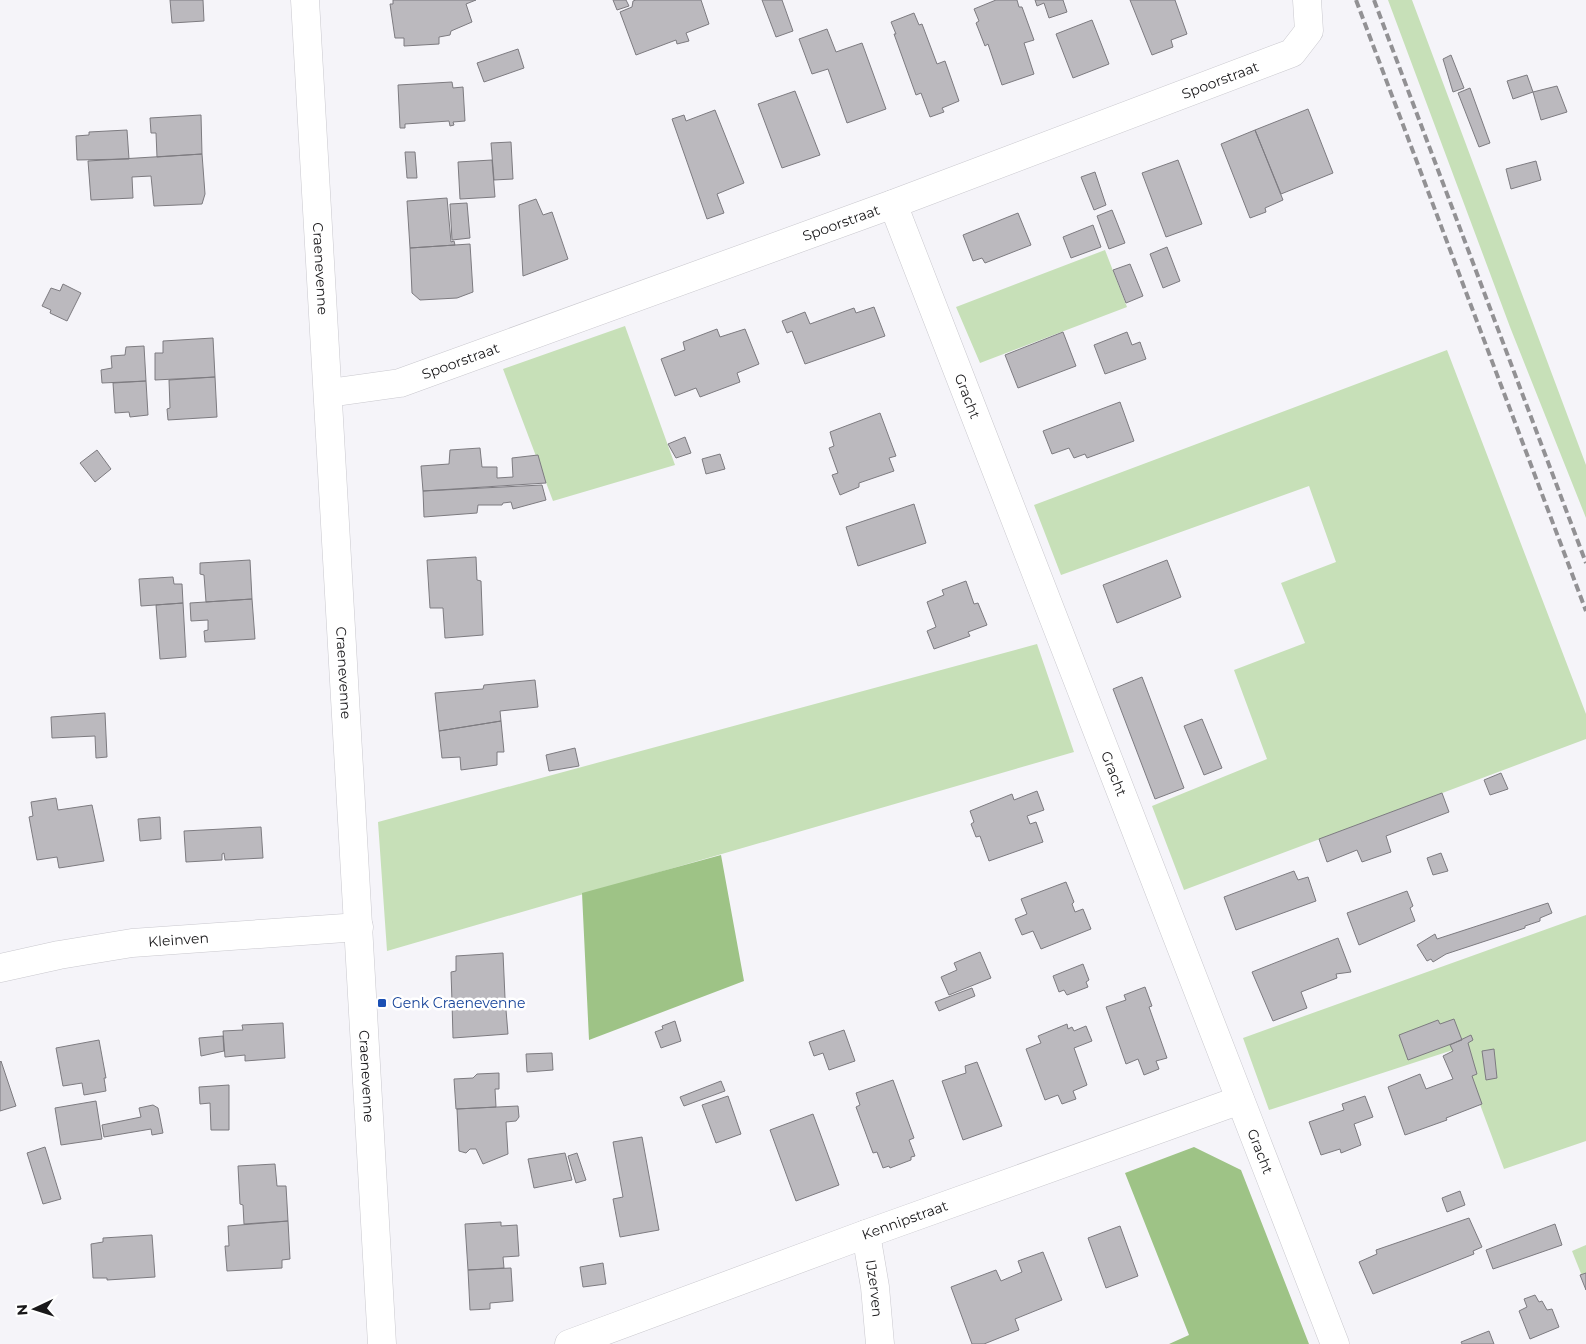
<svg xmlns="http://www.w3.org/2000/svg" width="1586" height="1344" viewBox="0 0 1586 1344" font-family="Montserrat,sans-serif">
<rect width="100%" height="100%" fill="#f5f4f9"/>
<path fill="#c7e0b8" d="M1388,0H1412L1586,465V518L1510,327Z
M1105,250L1127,307L980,363L956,307Z
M625,326L675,465L553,501L503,369Z
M1447,350L1586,714V739L1184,890L1152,806L1267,759L1234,670L1305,643L1281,583L1336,562L1309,486L1061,575L1034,505Z
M1037,644L1074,752L387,951L378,822Z
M1586,915V1141L1504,1169L1459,1048L1269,1110L1243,1038Z
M1586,1245V1286L1572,1251Z"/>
<path fill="#9ec386" d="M721,855L744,981L589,1040L582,893Z
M1194,1147L1241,1170L1309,1344H1169L1189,1335L1125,1173Z"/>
<path fill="#bbb9be" stroke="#7d7b80" d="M170,0H203L204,21L172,23Z
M393,0H476L466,4L472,22L451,31L450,35L439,37V44L404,46V38H395L390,4H393Z
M613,0H626L629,6L617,10Z
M636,0H701L709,24L686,33L689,41L677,44L676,40L636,55L620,12L632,7L633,1Z
M762,0H782L793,31L776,37Z
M996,0H1017L1019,7H1022L1034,40L1024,43L1034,74L1002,85L988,44L985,46L976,23L979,21L974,9Z
M1035,0H1063L1067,12L1049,18L1044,3L1037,6Z
M1130,0H1175L1187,34L1171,40L1173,47L1152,55Z
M914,13L919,25L922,24L937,64L945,61L959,101L942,108L944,112L930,117L921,93L916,95L894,34H896L891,22Z
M1092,20L1109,64L1073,78L1056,34Z
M827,29L836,52L862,43L886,109L847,123L828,69L812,74L799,39Z
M518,49L524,68L484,82L477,63Z
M1451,55L1464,88L1453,92L1443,59Z
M1527,75L1533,92L1513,99L1507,81Z
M452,82L453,88L463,87L465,121L453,122L454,125L450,126L449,121L405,124V128H400L398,85Z
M1557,86L1567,112L1541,120L1533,92Z
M1470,88L1490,143L1479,147L1458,93Z
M795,91L820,155L782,168L758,104Z
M1308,109L1333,173L1281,194L1255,130Z
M715,110L744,183L717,194L724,213L707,219L672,119L684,115L686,121Z
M201,115L202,154L157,157L156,133H151L150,118Z
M127,130L129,159L77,160L76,136L89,135V132Z
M1255,130L1283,200L1265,208L1266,212L1250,218L1221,144Z
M511,142L513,179L494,180L491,143Z
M405,152H415L417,178H407Z
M202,154L205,194L202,204L154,206L151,176L132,177L133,198L91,200L88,161Z
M492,160L495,197L460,199L458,162Z
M1178,160L1202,224L1166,237L1142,173Z
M1536,161L1541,180L1511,189L1506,169Z
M1095,172L1106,205L1094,210L1081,177Z
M447,198L451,242L454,241L455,245L410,248L407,201Z
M536,199L543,215L552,212L568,259L523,276L519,205Z
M467,203L470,238L452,240L450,204Z
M1112,210L1125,243L1109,249L1097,216Z
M1018,213L1031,245L985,263L982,258L973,261L963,235Z
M1093,225L1101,247L1071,258L1063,237Z
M470,244L473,292L457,298L420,300L412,293L410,248Z
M1167,247L1180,281L1163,288L1150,254Z
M1130,264L1143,296L1126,303L1113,270Z
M63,284L81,293L67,321L50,313L51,310L42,306L51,288L60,291Z
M874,307L885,336L805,364L792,331L787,333L782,321L805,312L810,324L854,308L856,313Z
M717,329L720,337L745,329L759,364L737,373L740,382L700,397L696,388L675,396L661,359L685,350L683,342Z
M1063,332L1076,366L1018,388L1005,355Z
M1127,332L1132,345L1140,342L1146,359L1105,374L1094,345Z
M213,338L215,377L155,380V353H163V341Z
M144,346L146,381L102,383L101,370L112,368L111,356L125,355L126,347Z
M215,377L217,417L168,420L167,409L170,408L169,380Z
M146,381L148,415L130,417L129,412L115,413L113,383Z
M1120,402L1134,441L1087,458L1085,454L1074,458L1069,448L1052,454L1043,431Z
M880,413L896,456L889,458L894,471L859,483V487L840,495L832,475L838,473L829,448L834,446L830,432Z
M685,437L691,453L676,458L668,444Z
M480,448L482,467H497V478L513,477L512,458L538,455L546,483L423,491L421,466L449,464L450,450Z
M97,450L111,469L95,482L80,463Z
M720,454L725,469L706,474L702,459Z
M542,485L546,500L513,509L511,502L503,503L502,505H478L477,513L424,517L423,491Z
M914,504L926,543L858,566L846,527Z
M476,557L477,580L481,581L483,635L445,638L443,608H430L427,560Z
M250,560L252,599L206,602L204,575L200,574V563Z
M1167,560L1181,597L1117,623L1103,585Z
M173,577L174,584H182L183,603L141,606L139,579Z
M966,581L974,604L978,603L987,625L968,632L970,636L934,649L927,631L936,627L927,602L944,595L942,590Z
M252,599L255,639L205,642L204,631L208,630V620L191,621L190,603Z
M183,603L186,657L160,659L156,605Z
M1142,677L1184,788L1155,799L1113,689Z
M535,680L538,707L500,711L501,721L439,731L435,693L483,689L484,685Z
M105,713L107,757L96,758L95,736L52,738L51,717Z
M1202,719L1222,768L1204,775L1184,726Z
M501,721L504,752H497V765L461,770L460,757L442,758L439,731Z
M575,748L579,766L549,771L546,755Z
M1501,773L1508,789L1490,795L1484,780Z
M1037,791L1044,810L1027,816L1030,824L1036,822L1043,842L989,861L980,836L976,837L971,824L974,822L970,811L1012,794L1014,800Z
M1442,793L1449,812L1386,836L1391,852L1362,862L1357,850L1327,862L1319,839Z
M56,798L58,810L92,805L104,861L59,868L57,857L37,860L29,817L33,816L31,802Z
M160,817L161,839L140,841L138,819Z
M261,827L263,858L225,860L224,853L222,854V860L186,862L184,831Z
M1441,853L1448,871L1433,875L1427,858Z
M1294,871L1298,880L1308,877L1316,901L1236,930L1224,897Z
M1066,882L1074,902L1072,904L1075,912L1083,909L1091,929L1041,949L1033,931L1022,935L1015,919L1027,914L1021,899Z
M1407,891L1413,906L1410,908L1415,921L1359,945L1347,913Z
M1548,903L1552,913L1540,918V921L1525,926V928L1446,954L1433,962L1431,959L1427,961L1417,945L1435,934L1437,939Z
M1338,938L1351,972L1336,974L1337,978L1301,992L1307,1008L1273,1021L1252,972Z
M980,952L991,978L949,995L941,977L957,970L954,963Z
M503,953L505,998L452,1002L451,972L456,971V956Z
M1083,964L1089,980L1086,982L1088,987L1067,995L1064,990L1059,992L1053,976Z
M1145,987L1152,1006L1149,1007L1167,1058L1156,1061L1159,1069L1144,1075L1138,1059L1126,1064L1106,1007L1126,1000L1124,995Z
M972,988L975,996L939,1011L935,1002Z
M505,998L508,1034L453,1038L452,1002Z
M1454,1019L1462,1040L1408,1060L1399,1035L1438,1020L1440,1024Z
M675,1021L681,1041L661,1048L655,1032L663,1029L662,1026Z
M283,1023L285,1058L245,1061V1055L225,1057L223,1031L243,1030L242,1025Z
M1067,1024L1068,1029L1072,1027L1074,1031L1086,1026L1092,1041L1074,1048L1087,1085L1073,1091L1076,1099L1062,1104L1058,1095L1045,1100L1026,1049L1041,1043L1038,1036Z
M844,1030L855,1061L829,1070L823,1053L814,1056L809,1042Z
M1471,1035L1473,1040L1468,1043L1477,1074L1472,1076L1482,1104L1446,1118L1447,1120L1405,1135L1388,1087L1420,1074L1426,1089L1453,1079L1443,1056L1453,1051L1450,1045Z
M223,1036L224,1051L201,1056L199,1038Z
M99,1040L106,1078H104L106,1091L84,1095L82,1083L63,1086L56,1048Z
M1494,1049L1497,1078L1486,1080L1482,1051Z
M552,1053L553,1070L527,1072L526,1054Z
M1,1061L16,1106L0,1111V1062Z
M977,1062L1002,1126L963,1140L942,1081L966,1073L965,1066Z
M499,1073V1089H495L496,1107L456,1109L454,1079L473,1078L477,1074Z
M893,1080L914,1138L909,1140L915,1156L911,1157V1160L890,1168L889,1166L883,1168L877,1152L873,1153L856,1107L860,1105L856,1093Z
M721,1081L725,1091L684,1106L680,1097Z
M229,1085V1130H211L210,1103L200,1104L199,1087Z
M728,1096L741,1134L716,1143L702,1105Z
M1365,1096L1373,1117L1354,1124L1361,1145L1341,1153L1340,1149L1321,1155L1309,1122L1344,1110L1342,1104Z
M96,1101L102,1139L61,1145L55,1108Z
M153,1105L158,1108L163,1133L152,1135L151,1129L104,1137L102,1125L141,1117L139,1108Z
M518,1106L519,1117L516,1121L506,1122L508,1154L483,1164L476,1149H470L466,1153L459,1151L457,1109Z
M813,1114L839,1185L796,1201L770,1130Z
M642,1137L659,1230L620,1237L613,1199L623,1197L613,1142Z
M45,1147L61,1199L43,1204L27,1153Z
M565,1153L572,1180L534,1188L528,1159Z
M577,1153L586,1180L576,1183L568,1156Z
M275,1164L277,1186H286L288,1221L244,1224L243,1205L240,1204L238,1166Z
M1460,1191L1465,1205L1447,1212L1442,1198Z
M1469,1218L1482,1247L1473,1251L1474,1254L1373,1294L1359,1262L1377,1254L1376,1250Z
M288,1221L290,1259L282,1260V1268L227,1271L225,1246H229L228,1226Z
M501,1222V1226L517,1225L519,1256L503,1257L504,1268L468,1270L465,1224Z
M1555,1224L1562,1245L1493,1269L1486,1250Z
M1120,1226L1138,1276L1106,1288L1088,1238Z
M152,1235L155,1277L107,1280V1278H93L91,1244L103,1242V1238Z
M1043,1252L1062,1300L1015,1319L1019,1330L984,1344H972L951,1287L996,1270L1001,1281L1022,1272L1018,1261Z
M603,1263L606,1284L583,1287L580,1267Z
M511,1268L513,1301L490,1303V1309L470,1310L468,1270Z
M1586,1273V1290L1580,1275Z
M1535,1295L1539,1302L1542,1301L1547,1310L1552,1309L1559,1327L1530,1339L1519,1311L1527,1307L1524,1299Z
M1489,1331L1494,1344H1462L1461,1342Z"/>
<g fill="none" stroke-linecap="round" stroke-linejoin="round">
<defs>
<g id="minor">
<path id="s1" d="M305,0L382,1344"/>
<path id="s2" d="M893,204L1335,1344"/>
<path id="s3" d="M329,393L400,383L893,204L1292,53L1309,31L1307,0"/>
<path id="s4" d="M0,968L59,955L132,943L359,927"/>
<path id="s5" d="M866,1234L875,1287L880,1344"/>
<path id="s6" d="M569,1344L866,1234L1240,1100"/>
</g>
</defs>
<use href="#minor" stroke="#c9c8ce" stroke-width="29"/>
<use href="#minor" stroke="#fff" stroke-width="28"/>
<path stroke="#929194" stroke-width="4" stroke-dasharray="8 4" stroke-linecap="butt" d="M1356,0L1586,611
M1374,0L1586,563"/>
</g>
<rect fill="#1a4fb4" stroke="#fff" stroke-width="2" x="377" y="998" width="10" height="10" rx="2.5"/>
<g text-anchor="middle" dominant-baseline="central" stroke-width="5" stroke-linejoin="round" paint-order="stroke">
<g font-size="14" fill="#19181a" stroke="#fff">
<text stroke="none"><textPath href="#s3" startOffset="946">Spoorstraat</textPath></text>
<text stroke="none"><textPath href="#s3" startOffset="541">Spoorstraat</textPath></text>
<text stroke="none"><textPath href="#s1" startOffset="269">Craenevenne</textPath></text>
<text stroke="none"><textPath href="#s3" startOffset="136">Spoorstraat</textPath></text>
<text stroke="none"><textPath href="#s2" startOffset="206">Gracht</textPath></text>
<text stroke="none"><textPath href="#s1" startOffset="674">Craenevenne</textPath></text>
<text stroke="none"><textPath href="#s2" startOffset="611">Gracht</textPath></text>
<text stroke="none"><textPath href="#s4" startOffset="181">Kleinven</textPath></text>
<text stroke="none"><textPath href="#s1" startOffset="1078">Craenevenne</textPath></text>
<text stroke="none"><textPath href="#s2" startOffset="1016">Gracht</textPath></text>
<text stroke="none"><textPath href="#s6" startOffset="358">Kennipstraat</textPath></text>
<text stroke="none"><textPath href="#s5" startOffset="55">IJzerven</textPath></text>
</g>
<g font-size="14" fill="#164399" stroke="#fff" text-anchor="start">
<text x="392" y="1003">Genk Craenevenne</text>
</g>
</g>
<g transform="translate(35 1309) rotate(266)" stroke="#ffffff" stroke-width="4" paint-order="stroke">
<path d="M0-4L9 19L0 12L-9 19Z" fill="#19181a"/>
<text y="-8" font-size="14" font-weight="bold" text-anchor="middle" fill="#19181a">N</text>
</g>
</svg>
